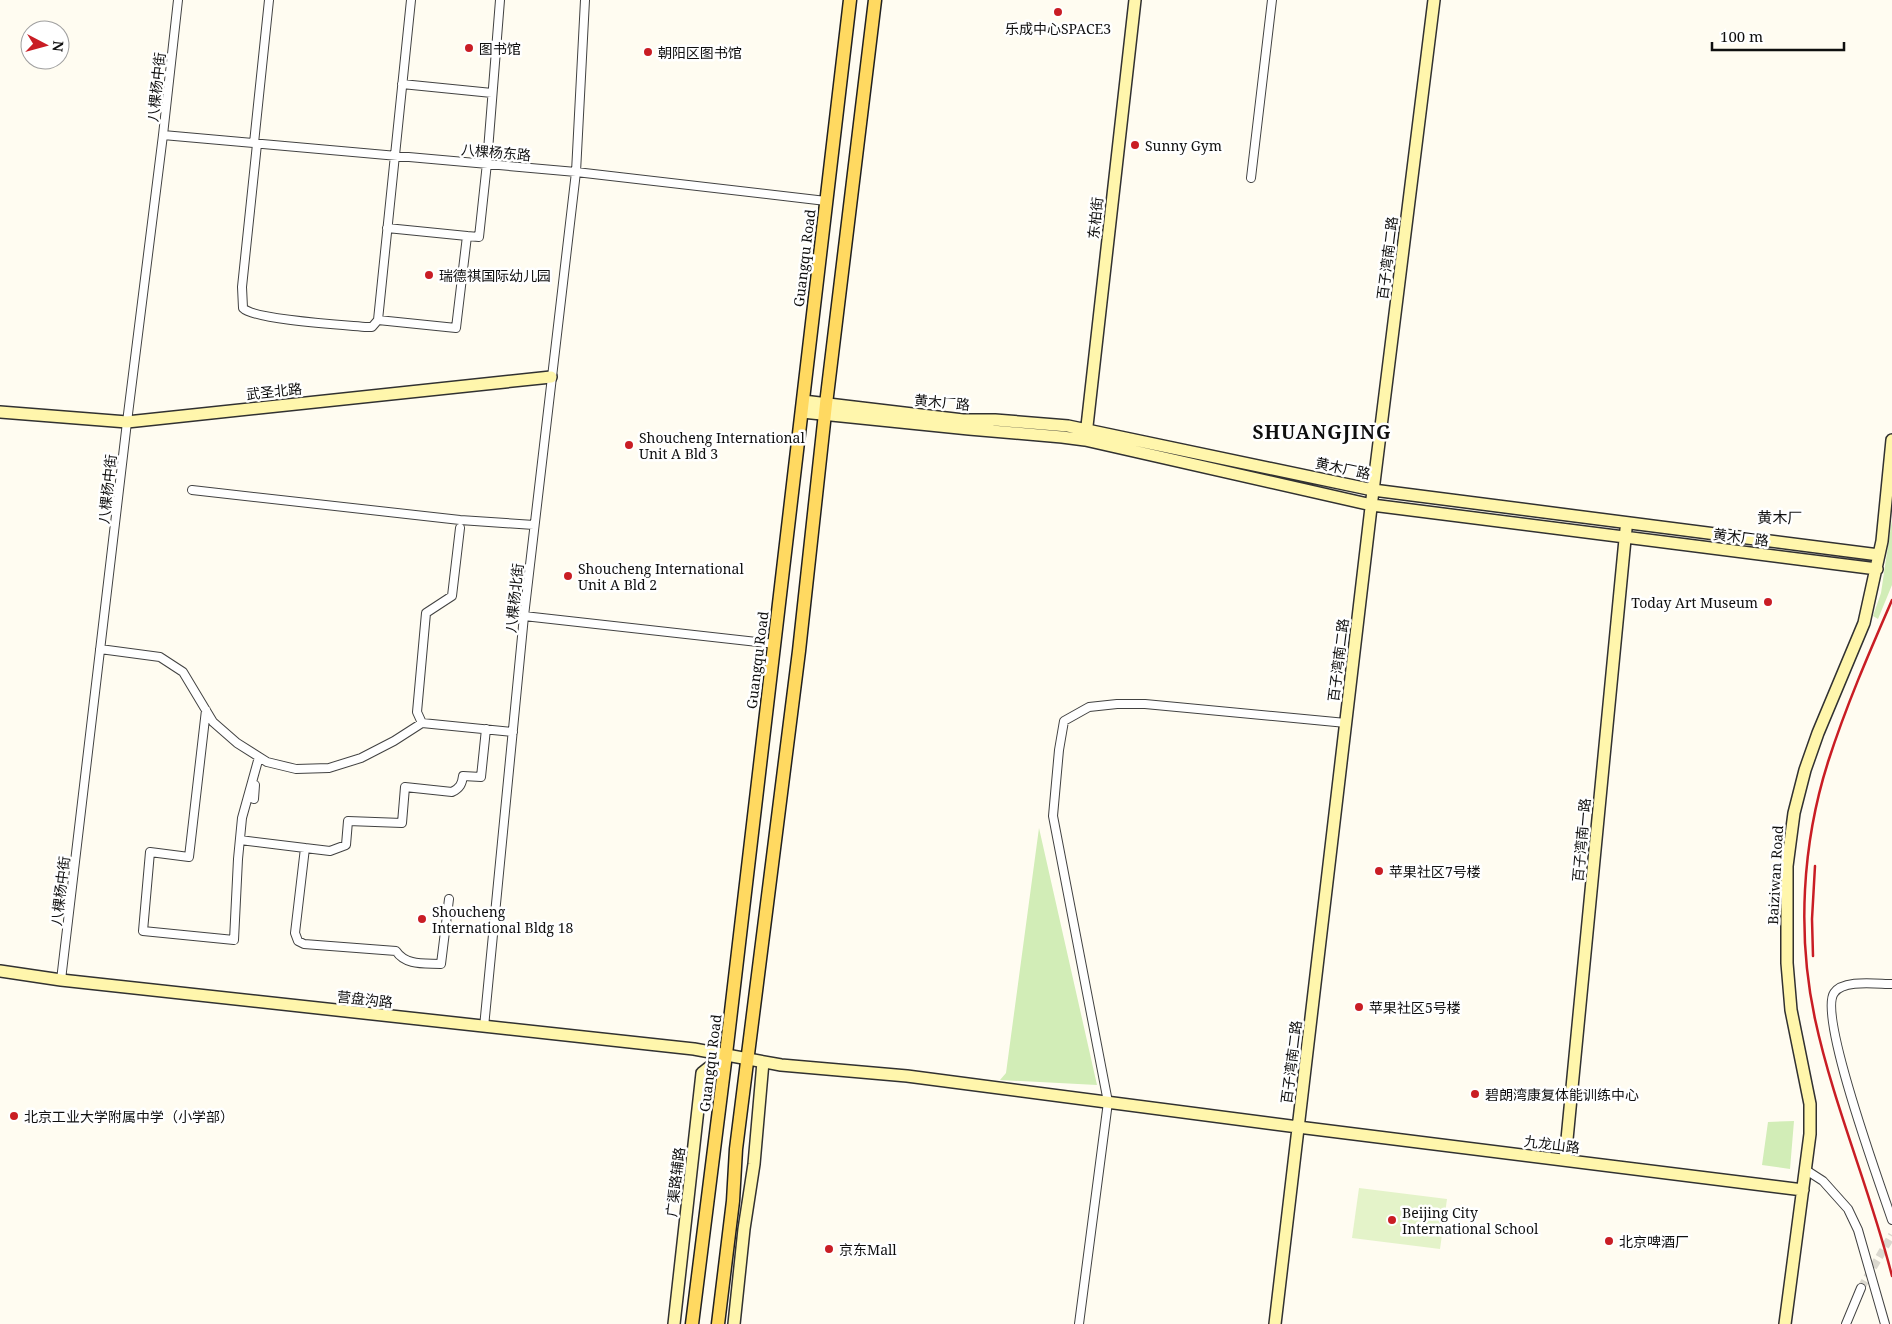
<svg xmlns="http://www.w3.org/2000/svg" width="1892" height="1324" viewBox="0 0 1892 1324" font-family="'Noto Serif','Noto Sans SC',serif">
<rect width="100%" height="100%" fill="#fffcf1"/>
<path fill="#d2edb7" d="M1892,519V585L1878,619L1873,616L1881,593Z
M1039,828L1097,1085L1000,1080L1006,1073Z
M1794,1121L1790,1169L1762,1165L1768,1122Z"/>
<path fill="#e4f3c9" d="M1359,1188L1447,1199L1440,1249L1352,1238Z"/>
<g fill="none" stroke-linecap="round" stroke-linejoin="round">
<path stroke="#dbd8cf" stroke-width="8" stroke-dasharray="8 4" stroke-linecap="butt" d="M1861,1288L1892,1235"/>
<defs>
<path id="street" d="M402,84L492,93
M163,135L576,172L826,201
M254,143L269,0
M257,144L242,287L243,308C254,320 345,325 367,327H372L378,320
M1251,178L1272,0
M387,228L467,236L456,328L378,320C389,214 400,107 411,0
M467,236L479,237L487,163L500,0
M192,490L460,520L534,525
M524,616L775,644
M100,649L160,657L183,672L213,722L237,743L267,762L296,769L329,768L361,758L394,741L422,723L513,732
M206,710L189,857L150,852L143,931L234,940L238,859L242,818L259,757
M422,723L417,712L426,613L452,596L460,528
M254,799L255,785
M240,840L305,848L295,933L298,941L304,944L396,951C406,966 425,963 441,964L449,899
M305,848L330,851L346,845L348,821L402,823L405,787L452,792C460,788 462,784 463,776L481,777L486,729
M61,980L127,422L163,135L178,0
M1892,984C1877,984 1843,979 1834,993C1818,1016 1881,1187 1892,1220
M484,1027L524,616L576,172L585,0
M1806,1170L1823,1181L1848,1209L1858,1230L1885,1324
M1079,1324L1108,1102L1053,816L1059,750L1064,721L1089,707L1117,704H1145L1346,723
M1846,1324L1861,1288"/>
<path id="secondary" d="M803,401L963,420H995L1068,426L1373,490L1879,555
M0,412L127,422L551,377
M802,412L969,429L1062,437L1085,440L1372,505L1877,569
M1086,435L1135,0
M0,971L61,980L694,1049L781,1065L907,1076L1298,1127L1803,1190
M1565,1160L1626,529
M674,1324L702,1073L726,1054
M734,1324L744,1229L754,1164L763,1062
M1275,1324L1372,499L1434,0
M1785,1324L1810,1134V1104L1791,1010L1787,963V866L1794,813L1805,770L1818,733L1864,623L1882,541L1892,440"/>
<path id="primary" d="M692,1324L726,1054L850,0
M718,1324L733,1201L736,1149L799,651L826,404L875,0"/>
</defs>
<use href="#street" stroke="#424242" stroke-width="10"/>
<use href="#secondary" stroke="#313131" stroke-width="14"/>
<use href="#primary" stroke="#202020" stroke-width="15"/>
<use href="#street" stroke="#fff" stroke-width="8"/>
<use href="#secondary" stroke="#fff6ac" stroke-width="11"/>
<use href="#primary" stroke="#ffd961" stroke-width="12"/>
<path stroke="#c91d24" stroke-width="2.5" d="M1892,600C1869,653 1846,706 1828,762C1802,844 1797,935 1815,1019C1834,1107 1870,1189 1892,1276
M1813,956L1812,919L1815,866"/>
</g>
<g fill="#c91d24" stroke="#fff" stroke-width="2">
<circle cx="1058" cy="12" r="5"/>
<circle cx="469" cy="48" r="5"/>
<circle cx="648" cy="52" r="5"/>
<circle cx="1135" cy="145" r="5"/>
<circle cx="429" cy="275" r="5"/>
<circle cx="629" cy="445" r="5"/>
<circle cx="568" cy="576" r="5"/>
<circle cx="1768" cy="602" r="5"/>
<circle cx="1379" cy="871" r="5"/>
<circle cx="422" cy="919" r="5"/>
<circle cx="1359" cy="1007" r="5"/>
<circle cx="1475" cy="1094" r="5"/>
<circle cx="14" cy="1116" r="5"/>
<circle cx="1392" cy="1220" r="5"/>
<circle cx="1609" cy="1241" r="5"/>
<circle cx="829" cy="1249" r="5"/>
</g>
<g text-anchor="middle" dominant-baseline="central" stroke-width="5" stroke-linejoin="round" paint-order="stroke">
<g font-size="14" fill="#0f0f0f" stroke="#fff" text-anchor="start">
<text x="1058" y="28" text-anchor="middle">乐成中心SPACE3</text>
<text x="479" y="48">图书馆</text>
<text x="658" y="52">朝阳区图书馆</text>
<text x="1145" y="145">Sunny Gym</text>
<text x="439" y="275">瑞德祺国际幼儿园</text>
<text x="639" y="437">Shoucheng International<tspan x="639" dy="16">Unit A Bld 3</tspan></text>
<text x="578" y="568">Shoucheng International<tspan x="578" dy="16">Unit A Bld 2</tspan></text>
<text x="1758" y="602" text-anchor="end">Today Art Museum</text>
<text x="1389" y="871">苹果社区7号楼</text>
<text x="432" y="911">Shoucheng<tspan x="432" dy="16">International Bldg 18</tspan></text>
<text x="1369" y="1007">苹果社区5号楼</text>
<text x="1485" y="1094">碧朗湾康复体能训练中心</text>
<text x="24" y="1116">北京工业大学附属中学（小学部）</text>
<text x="1402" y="1212">Beijing City<tspan x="1402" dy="16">International School</tspan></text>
<text x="1619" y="1241">北京啤酒厂</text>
<text x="839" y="1249">京东Mall</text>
</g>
<g font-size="14" fill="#0f0f0f" stroke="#fff">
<text transform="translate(156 87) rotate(-84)">八棵杨中街</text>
<text transform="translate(496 152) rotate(5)">八棵杨东路</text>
<text transform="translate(1095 218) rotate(-84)">东柏街</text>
<text transform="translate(804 258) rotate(-83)">Guangqu Road</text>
<text transform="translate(1387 258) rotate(-83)">百子湾南二路</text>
<text transform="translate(274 391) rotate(-6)">武圣北路</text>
<text transform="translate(942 402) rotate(5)">黄木厂路</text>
<text transform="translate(1343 468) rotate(12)">黄木厂路</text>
<text transform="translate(107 489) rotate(-84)">八棵杨中街</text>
<text transform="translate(1741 537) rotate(7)">黄木厂路</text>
<text transform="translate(514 598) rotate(-84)">八棵杨北街</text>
<text transform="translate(757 660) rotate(-83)">Guangqu Road</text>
<text transform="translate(1338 660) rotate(-83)">百子湾南二路</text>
<text transform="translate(1581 840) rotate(-85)">百子湾南一路</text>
<text transform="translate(1775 875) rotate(-87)">Baiziwan Road</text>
<text transform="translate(60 891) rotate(-83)">八棵杨中街</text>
<text transform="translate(365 999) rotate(6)">营盘沟路</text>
<text transform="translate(1291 1062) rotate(-83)">百子湾南二路</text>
<text transform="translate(710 1063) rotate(-83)">Guangqu Road</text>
<text transform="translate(1552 1144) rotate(7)">九龙山路</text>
<text transform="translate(675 1182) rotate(-83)">广渠路辅路</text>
</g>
<g font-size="15" fill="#0f0f0f" stroke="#fff">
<text x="1780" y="517">黄木厂</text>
</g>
<g font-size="19" font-weight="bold" letter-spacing="1" fill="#0f0f0f" stroke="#fff">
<text x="1322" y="432">SHUANGJING</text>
</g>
</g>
<g transform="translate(45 45) rotate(96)"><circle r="24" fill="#ffffff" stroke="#9f9f9f"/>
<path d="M0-4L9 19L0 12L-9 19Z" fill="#c91d24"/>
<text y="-8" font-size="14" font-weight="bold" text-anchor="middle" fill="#0f0f0f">N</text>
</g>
<path d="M1712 42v8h132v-8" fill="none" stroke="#0f0f0f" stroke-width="2.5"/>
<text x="1720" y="42" font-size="15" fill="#0f0f0f" stroke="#ffffff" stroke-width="4" paint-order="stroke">100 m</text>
</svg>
